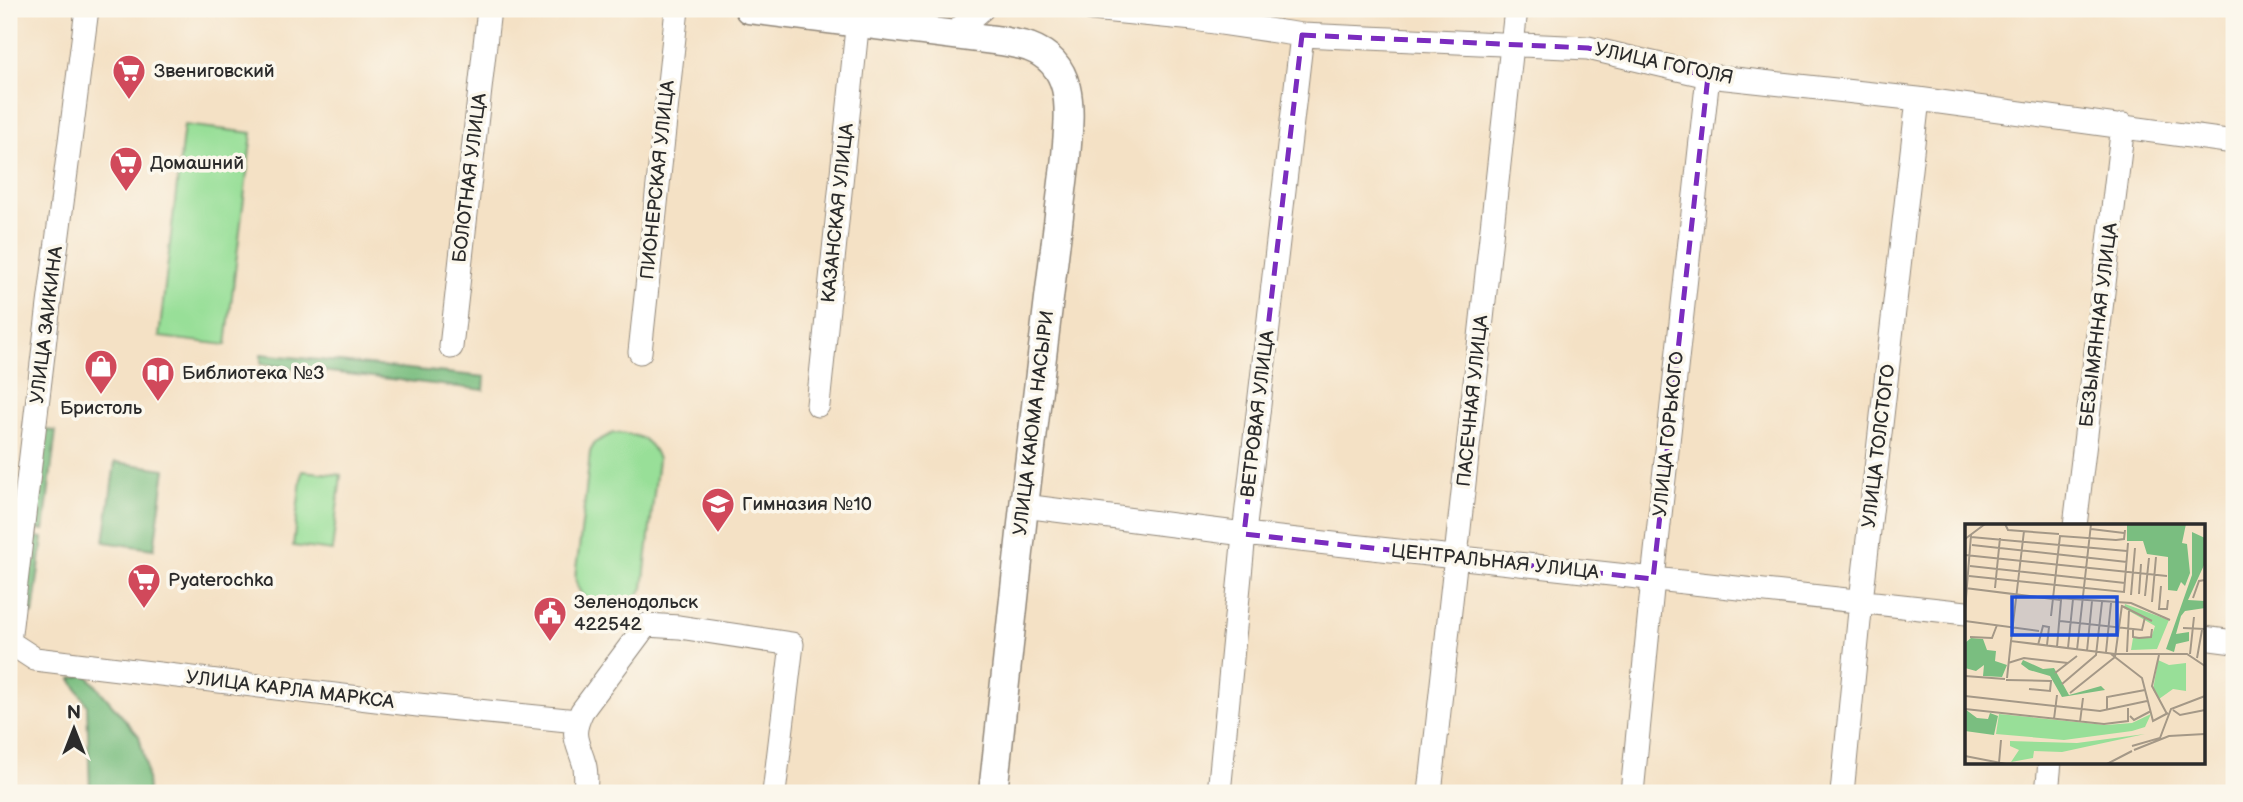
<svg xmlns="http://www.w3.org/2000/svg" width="2243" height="802" viewBox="0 0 2243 802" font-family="'Balsamiq Sans',sans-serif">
<rect width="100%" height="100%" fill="#fbf7ec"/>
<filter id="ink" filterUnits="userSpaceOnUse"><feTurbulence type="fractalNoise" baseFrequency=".0143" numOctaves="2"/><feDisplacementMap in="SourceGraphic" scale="14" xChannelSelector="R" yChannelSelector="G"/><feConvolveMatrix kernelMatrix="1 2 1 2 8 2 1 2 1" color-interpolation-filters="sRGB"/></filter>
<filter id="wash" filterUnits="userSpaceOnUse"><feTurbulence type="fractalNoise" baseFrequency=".00686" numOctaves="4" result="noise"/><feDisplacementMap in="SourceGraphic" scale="28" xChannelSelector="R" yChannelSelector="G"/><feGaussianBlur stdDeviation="1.57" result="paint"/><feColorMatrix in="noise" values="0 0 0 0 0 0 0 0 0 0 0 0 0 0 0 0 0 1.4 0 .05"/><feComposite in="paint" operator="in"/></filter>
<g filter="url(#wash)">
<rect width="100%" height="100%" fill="#f4e1c5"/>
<path fill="#98df98" stroke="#628562" stroke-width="2" d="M184,125L252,133L226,345L159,337Z
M613,433C635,434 650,436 658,459L643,588C628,616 584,614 576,582C574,572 578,559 579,549C583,517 587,484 590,452L594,443Z
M302,471L341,475L332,551L293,546Z"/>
<path fill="#7abe80" stroke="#527456" stroke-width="2" d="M261,354L485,377L484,390L261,364Z
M44,430L56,431L44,530L32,529Z
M115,462L165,469L154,549L104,542Z
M31,536L43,538L33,614L21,612Z
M86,674L139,736L146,765L148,791C130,797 108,793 90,789L87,705L71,679Z"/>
</g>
<g filter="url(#ink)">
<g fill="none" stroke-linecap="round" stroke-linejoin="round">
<defs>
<path id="minor" d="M1092,9L1194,19L1302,35L1588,48L1708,76L1918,99L2234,142
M952,35L982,9
M451,347L489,9
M640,352L677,9
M818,405L859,9
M1024,506L1244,534L1966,613
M2075,526L2123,125
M2203,638L2234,642
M9,642L49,304L87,9
M9,642L35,659L418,705L577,721
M585,793C586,782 587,770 583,760C576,739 571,734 582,711L646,625L679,627L792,644L774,793
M1219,793L1244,534L1302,35
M1430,793L1516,9
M1632,793L1653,579L1708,76
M1842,793L1861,601L1918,99
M2047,793L2050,762"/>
<path id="major" d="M749,9L1002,41C1010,43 1020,44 1029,47C1078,65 1069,115 1066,157L1024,506L993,793"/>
</defs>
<use href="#minor" stroke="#908678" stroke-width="25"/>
<use href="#major" stroke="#908678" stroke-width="31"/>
<use href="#minor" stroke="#fff" stroke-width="23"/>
<use href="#major" stroke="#fff" stroke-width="28"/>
</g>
</g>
<path fill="none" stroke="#7b2cbf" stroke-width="5" stroke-dasharray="14 9" stroke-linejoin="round" d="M1302,35L1588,48L1708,76L1653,579L1244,534Z"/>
<defs>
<symbol id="supermarket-pin" viewBox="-11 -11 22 30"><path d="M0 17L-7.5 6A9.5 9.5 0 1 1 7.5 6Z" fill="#d1495b" stroke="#fbf7ec"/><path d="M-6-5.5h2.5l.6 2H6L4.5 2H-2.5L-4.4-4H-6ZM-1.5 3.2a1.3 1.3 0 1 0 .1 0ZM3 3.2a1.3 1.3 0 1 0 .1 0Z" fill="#fff"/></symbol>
<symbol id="shop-pin" viewBox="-11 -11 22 30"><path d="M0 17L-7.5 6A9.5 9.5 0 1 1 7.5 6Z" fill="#d1495b" stroke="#fbf7ec"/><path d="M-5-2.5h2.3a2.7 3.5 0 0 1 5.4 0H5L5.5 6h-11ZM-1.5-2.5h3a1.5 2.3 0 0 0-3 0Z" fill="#fff"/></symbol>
<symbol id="library-pin" viewBox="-11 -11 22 30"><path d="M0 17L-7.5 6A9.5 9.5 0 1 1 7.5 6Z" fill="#d1495b" stroke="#fbf7ec"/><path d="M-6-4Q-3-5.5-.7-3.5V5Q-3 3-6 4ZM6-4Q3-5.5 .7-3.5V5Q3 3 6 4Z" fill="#fff"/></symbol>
<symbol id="school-pin" viewBox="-11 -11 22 30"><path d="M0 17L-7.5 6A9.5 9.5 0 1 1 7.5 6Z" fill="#d1495b" stroke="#fbf7ec"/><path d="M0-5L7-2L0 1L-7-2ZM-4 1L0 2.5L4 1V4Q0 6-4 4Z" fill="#fff"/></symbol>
<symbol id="civic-pin" viewBox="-11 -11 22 30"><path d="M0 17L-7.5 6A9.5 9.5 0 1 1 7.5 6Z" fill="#d1495b" stroke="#fbf7ec"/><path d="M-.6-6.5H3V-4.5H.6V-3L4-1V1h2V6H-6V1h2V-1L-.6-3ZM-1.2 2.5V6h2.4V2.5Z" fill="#fff"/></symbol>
</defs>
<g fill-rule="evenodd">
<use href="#supermarket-pin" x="110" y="52" width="38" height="52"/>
<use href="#supermarket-pin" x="107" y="144" width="38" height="52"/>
<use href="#shop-pin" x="82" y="347" width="38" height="52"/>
<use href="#library-pin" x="139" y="354" width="38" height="52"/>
<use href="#school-pin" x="699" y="485" width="38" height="52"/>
<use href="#supermarket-pin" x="125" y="561" width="38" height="52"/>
<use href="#civic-pin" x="531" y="594" width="38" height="52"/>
</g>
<g text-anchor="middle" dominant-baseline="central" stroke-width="7" stroke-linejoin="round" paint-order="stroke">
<g font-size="19" fill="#2b2b2b" stroke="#fbf7ec">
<text transform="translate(1664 64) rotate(12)">УЛИЦА ГОГОЛЯ</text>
<text transform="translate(470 178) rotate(-83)">БОЛОТНАЯ УЛИЦА</text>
<text transform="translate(658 180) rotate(-84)">ПИОНЕРСКАЯ УЛИЦА</text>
<text transform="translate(838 213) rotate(-84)">КАЗАНСКАЯ УЛИЦА</text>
<text transform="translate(47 325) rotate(-83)">УЛИЦА ЗАИКИНА</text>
<text transform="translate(2099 325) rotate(-83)">БЕЗЫМЯННАЯ УЛИЦА</text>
<text transform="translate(1473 401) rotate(-84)">ПАСЕЧНАЯ УЛИЦА</text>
<text transform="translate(1258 414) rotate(-83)">ВЕТРОВАЯ УЛИЦА</text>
<text transform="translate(1034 423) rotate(-83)">УЛИЦА КАЮМА НАСЫРИ</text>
<text transform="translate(1669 434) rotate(-84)">УЛИЦА ГОРЬКОГО</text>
<text transform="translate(1879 446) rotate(-83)">УЛИЦА ТОЛСТОГО</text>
<text transform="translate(1495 562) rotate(6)">ЦЕНТРАЛЬНАЯ УЛИЦА</text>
<text transform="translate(290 690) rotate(7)">УЛИЦА КАРЛА МАРКСА</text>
</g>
<g font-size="19" fill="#2b2b2b" stroke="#fbf7ec" text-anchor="start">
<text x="154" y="71">Звениговский</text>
<text x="150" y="163">Домашний</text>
<text x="182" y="373">Библиотека №3</text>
<text x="101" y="408" text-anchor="middle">Бристоль</text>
<text x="742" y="504">Гимназия №10</text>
<text x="168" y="580">Pyaterochka</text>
<text x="574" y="602">Зеленодольск<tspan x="574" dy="22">422542</tspan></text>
</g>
</g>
<g transform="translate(1965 524)">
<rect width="240" height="240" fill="#f4e1c5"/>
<path d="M160,80L204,96L192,125L166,126L168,114H186L190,102L159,84ZM193,136L204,141L221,139V167L208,165L194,175L188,166ZM34,190L141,201L167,199L186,190L180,203L167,207L99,216L31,210ZM180,210L97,228L69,227L68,234L46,238L54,226L45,222V217L112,219Z" fill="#98df98"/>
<path d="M162,0H221L217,19L222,20L225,49L220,62L216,58L212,67L203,66V33L182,30L178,17H162ZM227,8L240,14V39L223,76L240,77V84L220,87L216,92L211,110L224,108V117L211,120L209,128L201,125L227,51ZM6,114L18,115L22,126L31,127L30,137L42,141L37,153L18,152L19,141L11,147L0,144V119ZM58,136L78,145L89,144L104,171L136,162L140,166L97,173L85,152L64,146L56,140ZM0,185L12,194L23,195L25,189L33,192L29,211L0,207Z" fill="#7abe80"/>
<path fill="none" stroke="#a49887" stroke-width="2" d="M40,0L43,6L94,10M126,5L159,9M6,13L162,27M0,15L20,0M7,21L162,38M0,31L202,52M5,42L160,59M4,52L159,68L163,19M196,62L194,85H202L203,76M0,64L96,76L92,123M30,64L35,14M174,70L176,40M166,71L170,24M180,72L184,34M93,74L166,79L205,96M228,74L234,57L240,56M187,78L191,33M157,82L187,97M0,87L6,11M86,92L95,12L151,16L159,15L160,6M0,97L74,107M95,97L177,106L180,93M218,104L240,105M168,105V113L174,114L186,113L187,105M5,113L27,114L32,101M46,117L59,7M73,121L78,102L84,103L82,121M103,124L108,75M112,126L126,0M122,127L127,77M141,128L146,79M162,128L164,87M146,130L177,154L188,197L203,189M225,130L229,93M194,131L187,162L202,190M232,134L237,106M43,139L59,134L103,139M90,149L112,132M0,152L40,155M42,154L46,117L150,130H222L240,142M41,156L86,157L85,167L64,165M97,160L131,131L137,78M105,169L150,133L157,81M0,172L135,187L182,177M0,185L139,200L163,197V184M142,186V173L180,166M208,186L215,191L240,186M165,192L169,196L186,187M89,195L92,171M115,198L118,174M167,222L195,214L206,185L240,172M169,226L204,212L240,210M0,232L41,240M34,239L36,216M142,240L167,227"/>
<path fill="#1d4ed8" fill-opacity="0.15" stroke="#1d4ed8" stroke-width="3.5" d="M47,73H152V111H47Z"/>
<rect width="240" height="240" fill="none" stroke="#2b2b2b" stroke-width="3.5"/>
</g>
<rect width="2243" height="802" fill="none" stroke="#fbf7ec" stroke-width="35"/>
<g transform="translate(74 729)" stroke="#fbf7ec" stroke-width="5" paint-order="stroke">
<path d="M0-5L12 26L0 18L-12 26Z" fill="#2b2b2b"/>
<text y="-10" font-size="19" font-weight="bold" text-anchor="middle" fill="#2b2b2b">N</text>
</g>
</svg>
